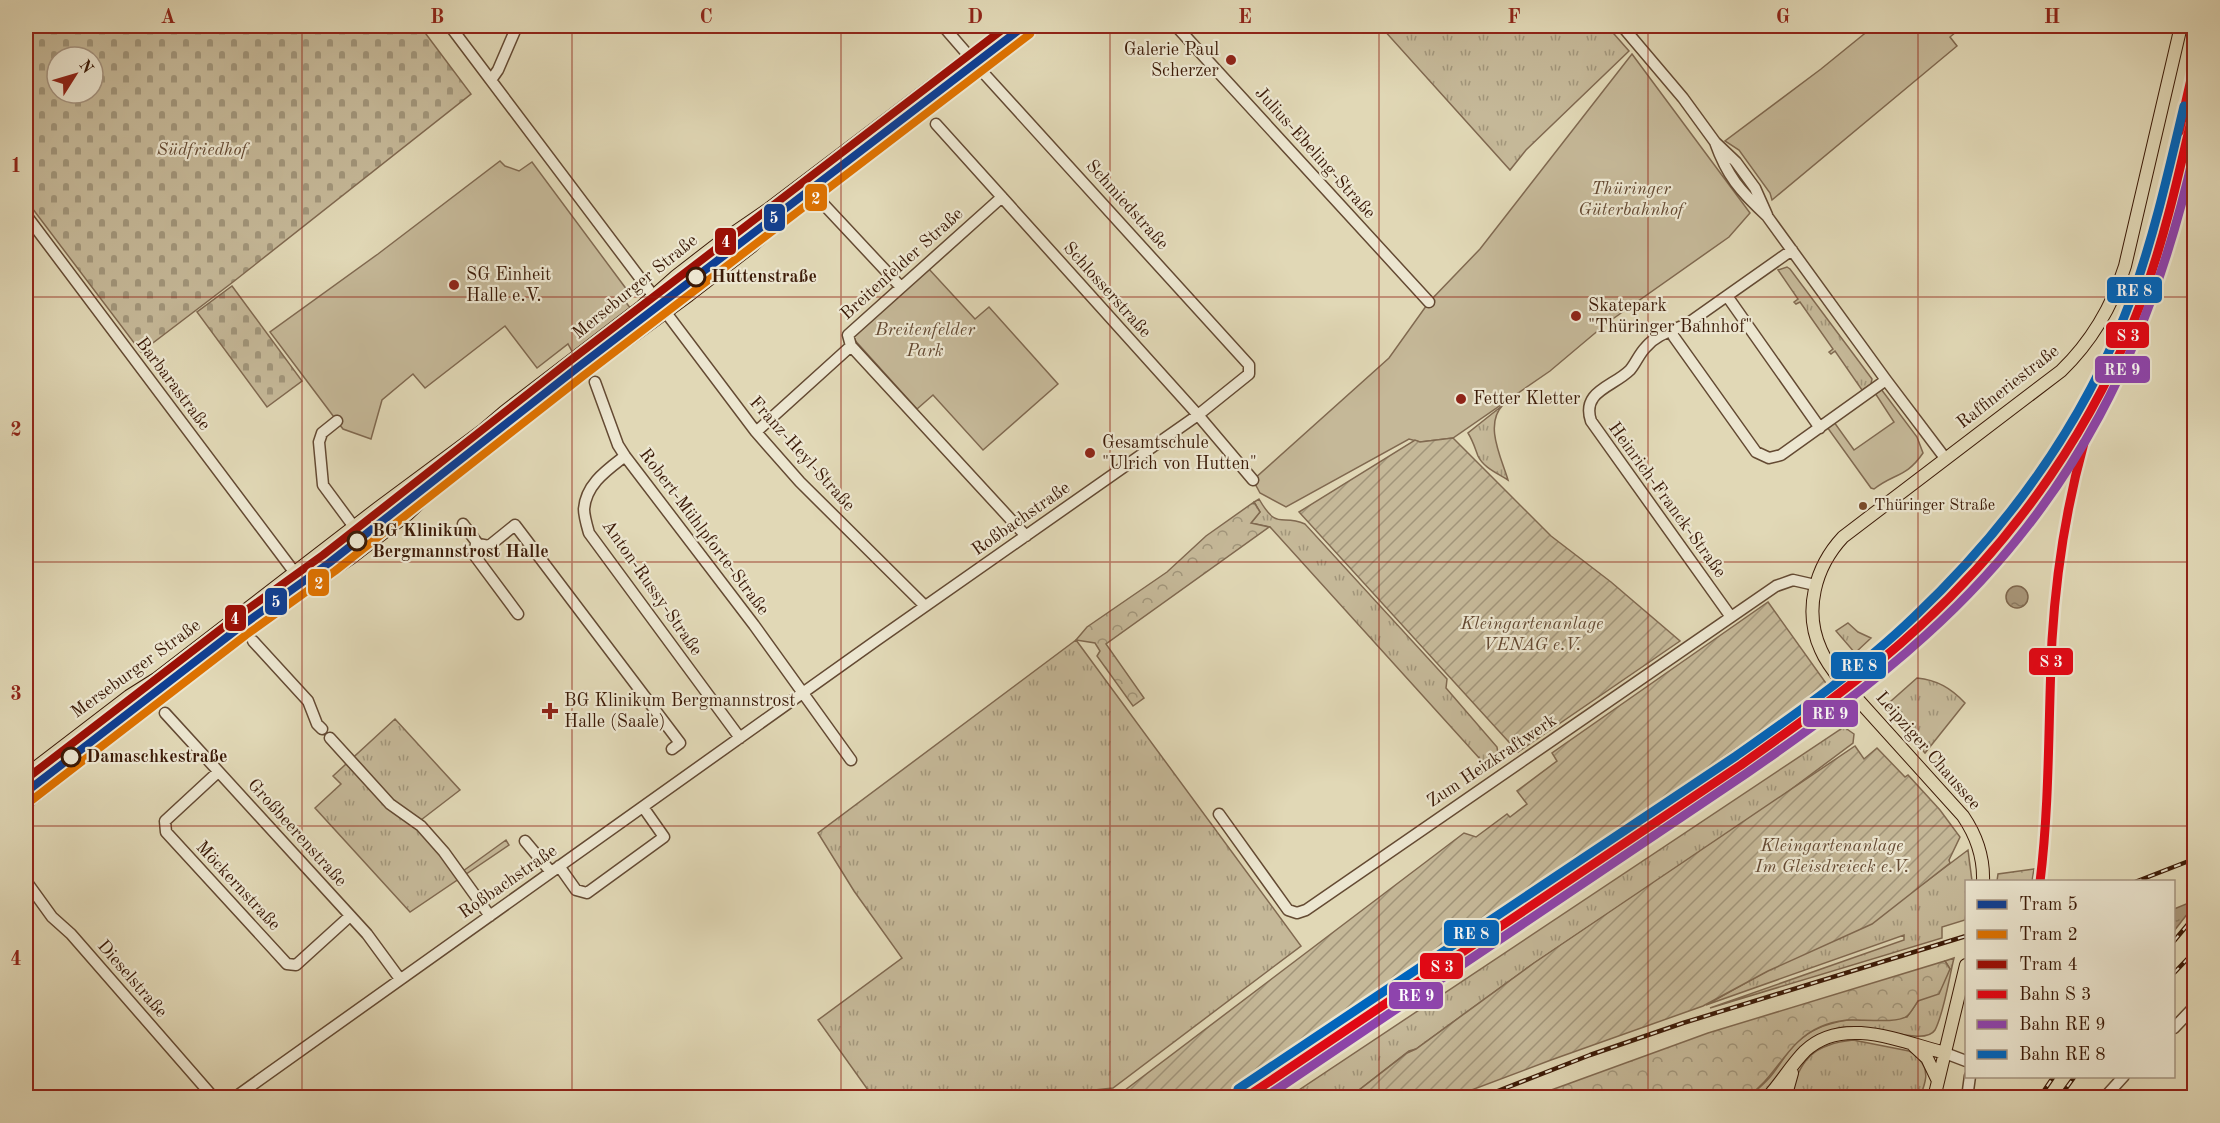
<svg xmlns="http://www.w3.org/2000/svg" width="2220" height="1123" viewBox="0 0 2220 1123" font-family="'Old Standard TT',serif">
<defs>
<pattern id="grass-tufts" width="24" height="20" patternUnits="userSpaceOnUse" patternTransform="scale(1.5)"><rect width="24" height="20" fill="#c5b898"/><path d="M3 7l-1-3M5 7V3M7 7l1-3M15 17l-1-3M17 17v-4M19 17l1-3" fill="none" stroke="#a1957a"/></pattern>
<pattern id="forest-crowns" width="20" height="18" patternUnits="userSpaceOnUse" patternTransform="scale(1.5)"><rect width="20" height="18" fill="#c5b898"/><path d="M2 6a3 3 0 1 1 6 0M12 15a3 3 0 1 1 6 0" fill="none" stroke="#a1957a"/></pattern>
<pattern id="cemetery-stones" width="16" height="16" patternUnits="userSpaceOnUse" patternTransform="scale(1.5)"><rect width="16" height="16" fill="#c5b898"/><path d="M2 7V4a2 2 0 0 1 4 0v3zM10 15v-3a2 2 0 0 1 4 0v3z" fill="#a1957a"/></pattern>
<pattern id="garden-furrows" width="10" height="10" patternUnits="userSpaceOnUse" patternTransform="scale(1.5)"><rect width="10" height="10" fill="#c5b898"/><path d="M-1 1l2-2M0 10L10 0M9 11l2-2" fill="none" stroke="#a1957a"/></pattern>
<pattern id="water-ripples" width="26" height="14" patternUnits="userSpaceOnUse" patternTransform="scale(1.5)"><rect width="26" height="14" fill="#a9977a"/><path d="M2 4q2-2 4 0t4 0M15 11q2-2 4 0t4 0" fill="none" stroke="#8b7a62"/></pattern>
</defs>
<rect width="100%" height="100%" fill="#e1d8b6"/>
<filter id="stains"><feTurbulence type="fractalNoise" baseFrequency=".00333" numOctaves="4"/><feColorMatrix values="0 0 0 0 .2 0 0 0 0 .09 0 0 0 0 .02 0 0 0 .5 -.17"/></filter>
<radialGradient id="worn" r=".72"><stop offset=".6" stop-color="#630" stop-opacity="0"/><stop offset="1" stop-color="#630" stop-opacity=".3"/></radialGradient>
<path fill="url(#grass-tufts)" stroke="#806950" stroke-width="1.5" d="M1385,26H1607L1629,51L1526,150L1510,170L1382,28Z
M1787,267L1790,269L1872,379L1871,384L1862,390L1835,351L1831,354L1829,352L1833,349L1800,302L1796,304L1794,302L1798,299L1778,270Z
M1503,405C1484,424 1501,457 1508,480C1497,473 1483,467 1478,456C1475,448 1473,441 1468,433Z
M1259,499C1278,532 1281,513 1305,524L1447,679L1446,688L1497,747C1499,758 1500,763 1490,770L1270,527L1251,523L1260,512L1254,502Z
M1848,623L1858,632L1871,638L1855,653L1836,631Z
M1076,640L1301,946L1113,1088L1095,1090V1097L954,1098L952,1095L948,1098L873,1097L818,1020L902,958L854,891L818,833Z
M1917,678C1937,680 1951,688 1965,703L1925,753L1888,710L1890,702Z
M395,719L460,790L421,820L443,843L463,871L506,840L509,845L410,912L315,808L341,784L333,776Z
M1844,727L1854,734L1853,743L1773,803L1534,963L1416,1049L1409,1051L1350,1097L1287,1098Z
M1968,850L1972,881L1966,882V913L1965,920L1942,927V938L1710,1008L1904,940V935L1706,1005L1924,883Z
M1954,958C1949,978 1944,1013 1935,1030C1923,1049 1860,1017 1833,1030C1827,1033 1821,1041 1816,1046C1798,1063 1781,1080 1763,1097L1747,1098C1757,1090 1767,1082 1774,1072C1781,1063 1786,1054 1793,1046C1823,1014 1868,1019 1907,1017L1918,1001L1950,969L1945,961Z
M1853,1040L1909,1051L1921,1057L1920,1060C1930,1072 1925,1084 1920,1097L1790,1098C1799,1059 1814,1044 1853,1040Z"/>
<path fill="url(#forest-crowns)" stroke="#806950" stroke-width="1.5" d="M1254,502L1260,512L1251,523L1269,527L1106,644L1144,698L1133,706L1097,656L1100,651L1095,643L1076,640L1087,627L1167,572L1206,536Z
M2034,869L2032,881H1997L1998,874Z
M1945,961L1950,969L1939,994L1918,1001C1915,1005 1911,1013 1907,1016C1898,1024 1861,1019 1847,1020C1838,1021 1828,1023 1820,1027C1787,1041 1776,1078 1747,1097H1532L1708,1033Z"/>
<path fill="url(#cemetery-stones)" stroke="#806950" stroke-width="1.5" fill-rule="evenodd" d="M26,26H420L471,94L233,282L141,352L26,200ZM57,57H93V93H57Z
M232,286L302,381L267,407L197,312Z"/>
<path fill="#c5b898" stroke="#806950" stroke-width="1.5" d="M1874,26H1963L1950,37L1957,46L1772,200L1770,193L1739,150L1725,141L1821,69Z
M1632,54L1750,213L1729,237L1607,323L1550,371L1453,438L1420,442L1409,439L1286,507L1260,493L1253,480L1389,358L1429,302L1480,249Z
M500,161L505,166L519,171L532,162L630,294L631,296L625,301L631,309L574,355L568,344L537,368L505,326L425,388L413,374L382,400L371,439L343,429L270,332L378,254Z
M928,268L975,319L989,307L1058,384L983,450L933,395L917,409L851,336Z
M1881,389L1917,437L1923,453C1906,478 1894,473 1874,489L1871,488L1827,427L1834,422L1854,450L1894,422L1875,393Z"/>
<path fill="url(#garden-furrows)" stroke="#806950" stroke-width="1.5" d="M1453,438L1551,536L1611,582L1680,641L1518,752L1299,512L1415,440L1420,442Z
M1768,602L1828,686L1222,1097H1116L1464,833L1476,837L1507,814L1510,817L1527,804L1517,791L1557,761L1552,753Z
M1855,746L1864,759L1877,748L1905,777L1908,775L1940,810L1960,837L1949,860L1950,863L1872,924L1768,971L1703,1006L1551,1060L1453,1097H1350L1407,1053L1416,1049L1534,963Z"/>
<path fill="url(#water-ripples)" stroke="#7d654c" stroke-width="1.5" d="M2006 597a11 11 0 1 1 22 0a11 11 0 1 1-22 0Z
M2186,904L2192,908L2174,931V909Z"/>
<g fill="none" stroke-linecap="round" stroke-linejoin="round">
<defs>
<path id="minor" d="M450,26L756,432L800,482L925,606
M943,26L969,56
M1176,26L1429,302
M1622,26L1683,98L1715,142L1736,162L1755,188L1767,215
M491,80L498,70L517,26
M936,124L1198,415L1253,480
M1715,142C1727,176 1740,191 1767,216L1886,380L1945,458
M814,194L900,286
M26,215L295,573
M1727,296L1820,428
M1670,329L1674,337L1756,452L1769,458L1781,455L1886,380
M851,346L1026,536
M595,382L618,445L625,456L754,625L851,760
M337,421L322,433L319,442L323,485L354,527
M756,432L851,346L848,335L1002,197
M625,456C607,470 586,484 584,509C584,516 587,526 589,533L740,738
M463,524L478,544L489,546L515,525L680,743L672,749
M476,542L475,556L518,614
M1731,617L1591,421C1581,391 1613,387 1630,370C1636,363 1639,354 1646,347C1657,334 1672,331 1687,324L1792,250
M253,641L308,701L317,724L322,729
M165,713L367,934L400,979
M330,738L390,804L421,826L444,852L490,916
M218,772L165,821L166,832L287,964L296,965L350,916
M1219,814L1288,910L1297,913L1306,910L1776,586L1793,580L1815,585
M525,841L551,872
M559,866L576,890L587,893L664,837L643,807
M26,881L52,917L71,934L214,1098
M2174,1028L2194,1007
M1945,1053L1966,1061
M234,1098L877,640L1198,415L1249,374V365L979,68
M1967,1098L1970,1076
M2104,1098L2124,1076"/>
<path id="major" d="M26,775L129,696L156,679L378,508L483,430L504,412L641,307L676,276L716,245L767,210L1010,26
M26,803L262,618L351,558L408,514L430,493L535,408L689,295L751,247L776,224L1033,26
M1983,882C1984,857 1976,835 1963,816L1842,682C1834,672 1826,662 1821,650C1803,611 1815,567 1843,537L2061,371C2092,341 2112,307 2125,266L2181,26
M1914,1046L1927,1058L1938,1081
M1767,1098C1781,1083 1791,1065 1805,1051C1843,1015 1902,1042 1945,1053
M1785,1098L1792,1073
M1934,1098L1966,965"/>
</defs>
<use href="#minor" stroke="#644a33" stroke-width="13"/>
<use href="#major" stroke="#3b1a07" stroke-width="14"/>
<use href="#minor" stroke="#ece6d0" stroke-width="10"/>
<use href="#major" stroke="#e1d8b6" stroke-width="12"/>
<path stroke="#3b1a07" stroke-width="1.5" d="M875,136L905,117"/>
<defs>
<path id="rail" d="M2135,882L2194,859
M2174,941L2194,917
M2174,973L2194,952
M1480,1098L1590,1055L1683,1023L1966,936
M2039,1098L2054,1076
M2059,1098L2075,1076"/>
</defs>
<use href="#rail" stroke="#3b1a07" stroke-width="4.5"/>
<use href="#rail" stroke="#ece6d0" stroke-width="2" stroke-dasharray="7" stroke-linecap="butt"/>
<defs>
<path id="rail-1" d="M2179,132L2194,66
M2040,882C2050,801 2048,721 2052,640C2056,574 2066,508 2084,443
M1245,1098L1741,765C1803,721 1865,677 1920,626C2018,536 2095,425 2142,300C2165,237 2179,173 2194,108"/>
<path id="rail-2" d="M1264,1098L1747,773C1809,730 1870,686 1926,635C2074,502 2151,344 2194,153"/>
<path id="rail-3" d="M1238,1089L1736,756C1797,713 1860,669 1914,617C2010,526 2087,419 2133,294C2155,232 2169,169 2184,106"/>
</defs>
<use href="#rail-1" stroke="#ece6d0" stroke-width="14"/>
<use href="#rail-2" stroke="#ece6d0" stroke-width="14"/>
<use href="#rail-3" stroke="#ece6d0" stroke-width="14"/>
<use href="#rail-1" stroke="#e30614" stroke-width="9"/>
<use href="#rail-2" stroke="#8e44ad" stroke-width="9"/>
<use href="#rail-3" stroke="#0065bd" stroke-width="9"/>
<defs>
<path id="tram-1" d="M26,792L240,627L329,563L577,368L1024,26"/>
<path id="tram-2" d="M32,800L246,635L335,571L583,376L1030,34"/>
<path id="tram-3" d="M26,779L234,619L323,555L571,360L1007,26"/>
</defs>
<use href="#tram-1" stroke="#ece6d0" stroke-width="12"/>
<use href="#tram-2" stroke="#ece6d0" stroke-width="12"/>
<use href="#tram-3" stroke="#ece6d0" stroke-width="12"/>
<use href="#tram-1" stroke="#0f3f93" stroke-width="8"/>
<use href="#tram-2" stroke="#dd7201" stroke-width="8"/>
<use href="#tram-3" stroke="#9b1006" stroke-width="8"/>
</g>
<path fill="none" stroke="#8f2418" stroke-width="1.5" stroke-opacity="0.55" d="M302,26V1098M572,26V1098M841,26V1098M1110,26V1098M1379,26V1098M1648,26V1098M1918,26V1098M26,297H2194M26,562H2194M26,826H2194"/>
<g fill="#8f2418" stroke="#ece6d0" stroke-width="2">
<circle cx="1231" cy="60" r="6"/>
<circle cx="454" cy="285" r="6"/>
<circle cx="1576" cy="316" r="6"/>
<circle cx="1461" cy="399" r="6"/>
<circle cx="1090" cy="453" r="6"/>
<path d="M547 702h6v6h6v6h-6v6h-6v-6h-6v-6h6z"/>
</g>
<g fill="#ece6d0" stroke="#3b1a07" stroke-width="3">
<circle cx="696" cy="277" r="9"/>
<circle cx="357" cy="541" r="9"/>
<circle cx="71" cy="757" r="9"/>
</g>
<circle fill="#7a4b2a" stroke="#ece6d0" stroke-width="2" cx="1863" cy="506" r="5"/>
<g text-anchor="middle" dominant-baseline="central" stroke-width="4.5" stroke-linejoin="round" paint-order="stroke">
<g font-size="16" fill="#3b1a07" stroke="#ece6d0" text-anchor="start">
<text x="1874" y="506">Thüringer Straße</text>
</g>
<g font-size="18" fill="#3b1a07" stroke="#ece6d0" text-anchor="start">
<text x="1219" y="50" text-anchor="end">Galerie Paul<tspan x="1219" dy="21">Scherzer</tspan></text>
<text x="466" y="275">SG Einheit<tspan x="466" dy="21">Halle e.V.</tspan></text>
<text x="1588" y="306">Skatepark<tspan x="1588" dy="21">"Thüringer Bahnhof"</tspan></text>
<text x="1473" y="399">Fetter Kletter</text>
<text x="1102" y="443">Gesamtschule<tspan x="1102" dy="21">"Ulrich von Hutten"</tspan></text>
<text x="564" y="701">BG Klinikum Bergmannstrost<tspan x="564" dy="21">Halle (Saale)</tspan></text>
</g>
<g font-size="18" font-style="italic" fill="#644932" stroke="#ece6d0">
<text x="202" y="150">Südfriedhof</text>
<text x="1631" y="189">Thüringer<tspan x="1631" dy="21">Güterbahnhof</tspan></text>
<text x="925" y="330">Breitenfelder<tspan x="925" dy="21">Park</tspan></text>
<text x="1532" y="624">Kleingartenanlage<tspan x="1532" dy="21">VENAG e.V.</tspan></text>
<text x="1832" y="846">Kleingartenanlage<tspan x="1832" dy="21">Im Gleisdreieck e.V.</tspan></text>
</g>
<g font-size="18" fill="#3b1a07" stroke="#ece6d0">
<text transform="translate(1315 153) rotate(48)">Julius-Ebeling-Straße</text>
<text transform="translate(1127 205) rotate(48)">Schmiedstraße</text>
<text transform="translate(902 264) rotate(-42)">Breitenfelder Straße</text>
<text transform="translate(635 287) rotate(-39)">Merseburger Straße</text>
<text transform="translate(1107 290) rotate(48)">Schlosserstraße</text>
<text transform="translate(173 384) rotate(53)">Barbarastraße</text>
<text transform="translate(2008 387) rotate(-38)">Raffineriestraße</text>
<text transform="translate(802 454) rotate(48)">Franz-Heyl-Straße</text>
<text transform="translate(1667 500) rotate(54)">Heinrich-Franck-Straße</text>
<text transform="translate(1021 519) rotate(-35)">Roßbachstraße</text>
<text transform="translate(704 532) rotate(53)">Robert-Mühlpforte-Straße</text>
<text transform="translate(652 588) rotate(55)">Anton-Russy-Straße</text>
<text transform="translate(136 669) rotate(-36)">Merseburger Straße</text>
<text transform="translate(1928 751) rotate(49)">Leipziger Chaussee</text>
<text transform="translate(1492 761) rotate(-34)">Zum Heizkraftwerk</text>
<text transform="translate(297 833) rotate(48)">Großbeerenstraße</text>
<text transform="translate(508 882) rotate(-35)">Roßbachstraße</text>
<text transform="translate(238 886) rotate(47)">Möckernstraße</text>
<text transform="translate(132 979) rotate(49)">Dieselstraße</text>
</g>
<g font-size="18" font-weight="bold" fill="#3b1a07" stroke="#ece6d0" text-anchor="start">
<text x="711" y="277">Huttenstraße</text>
<text x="372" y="531">BG Klinikum<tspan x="372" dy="21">Bergmannstrost Halle</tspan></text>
<text x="86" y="757">Damaschkestraße</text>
</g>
</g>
<g stroke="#ece6d0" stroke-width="2">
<rect x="804" y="183" width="24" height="29" rx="6" fill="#dd7201"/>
<rect x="763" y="203" width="23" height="29" rx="6" fill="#0f3f93"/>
<rect x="714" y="227" width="23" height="29" rx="6" fill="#9b1006"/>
<rect x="2106" y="276" width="57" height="28" rx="6" fill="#0065bd"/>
<rect x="2105" y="321" width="45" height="28" rx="6" fill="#e30614"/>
<rect x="2094" y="355" width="57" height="29" rx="6" fill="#8e44ad"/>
<rect x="307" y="568" width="23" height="29" rx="6" fill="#dd7201"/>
<rect x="264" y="587" width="24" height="29" rx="6" fill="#0f3f93"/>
<rect x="224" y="604" width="23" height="28" rx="6" fill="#9b1006"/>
<rect x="2028" y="647" width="46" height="29" rx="6" fill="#e30614"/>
<rect x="1830" y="651" width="57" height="29" rx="6" fill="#0065bd"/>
<rect x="1802" y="699" width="57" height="29" rx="6" fill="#8e44ad"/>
<rect x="1443" y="919" width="57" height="28" rx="6" fill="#0065bd"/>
<rect x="1419" y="952" width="45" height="28" rx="6" fill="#e30614"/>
<rect x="1388" y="981" width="56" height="29" rx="6" fill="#8e44ad"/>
</g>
<g font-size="16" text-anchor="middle" font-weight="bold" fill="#fff">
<text x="816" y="204">2</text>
<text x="774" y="223">5</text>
<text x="726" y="247">4</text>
<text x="2134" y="296">RE 8</text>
<text x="2128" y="341">S 3</text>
<text x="2122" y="375">RE 9</text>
<text x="319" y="589">2</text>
<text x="276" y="607">5</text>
<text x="235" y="624">4</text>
<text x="2051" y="667">S 3</text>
<text x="1859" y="671">RE 8</text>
<text x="1830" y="719">RE 9</text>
<text x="1471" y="939">RE 8</text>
<text x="1442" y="972">S 3</text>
<text x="1416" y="1001">RE 9</text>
</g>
<rect width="2220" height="1123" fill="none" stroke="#e1d8b6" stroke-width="66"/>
<rect x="1965" y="880" width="210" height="198" fill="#ece6d0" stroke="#a59480" stroke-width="1.5"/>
<rect x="1977" y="900" width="30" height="9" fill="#0f3f93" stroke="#a59480" stroke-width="1.5"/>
<text x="2019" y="910" font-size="18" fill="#3b1a07">Tram 5</text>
<rect x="1977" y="930" width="30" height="9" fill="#dd7201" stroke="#a59480" stroke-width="1.5"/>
<text x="2019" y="940" font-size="18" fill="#3b1a07">Tram 2</text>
<rect x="1977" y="960" width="30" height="9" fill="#9b1006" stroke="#a59480" stroke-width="1.5"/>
<text x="2019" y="970" font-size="18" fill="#3b1a07">Tram 4</text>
<rect x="1977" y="990" width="30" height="9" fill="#e30614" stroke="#a59480" stroke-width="1.5"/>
<text x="2019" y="1000" font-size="18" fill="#3b1a07">Bahn S 3</text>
<rect x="1977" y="1020" width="30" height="9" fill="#8e44ad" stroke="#a59480" stroke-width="1.5"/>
<text x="2019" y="1030" font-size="18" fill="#3b1a07">Bahn RE 9</text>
<rect x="1977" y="1050" width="30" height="9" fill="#0065bd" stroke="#a59480" stroke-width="1.5"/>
<text x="2019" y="1060" font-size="18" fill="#3b1a07">Bahn RE 8</text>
<g transform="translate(75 75) rotate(53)"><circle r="28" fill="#ece6d0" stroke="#a59480" stroke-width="1.5"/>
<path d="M0-4.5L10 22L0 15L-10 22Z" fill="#8f2418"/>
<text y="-9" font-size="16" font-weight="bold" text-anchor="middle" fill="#3b1a07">N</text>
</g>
<rect x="33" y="33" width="2154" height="1057" fill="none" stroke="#8f2418" stroke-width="2"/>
<g font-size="20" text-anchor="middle" font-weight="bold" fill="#8f2418">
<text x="168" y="23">A</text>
<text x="437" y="23">B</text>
<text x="706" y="23">C</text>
<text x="975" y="23">D</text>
<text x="1245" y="23">E</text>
<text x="1514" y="23">F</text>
<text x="1783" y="23">G</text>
<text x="2052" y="23">H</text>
<text x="16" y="172">1</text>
<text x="16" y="436">2</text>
<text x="16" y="700">3</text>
<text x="16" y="965">4</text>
</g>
<rect width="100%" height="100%" filter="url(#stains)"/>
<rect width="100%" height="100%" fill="url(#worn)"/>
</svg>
